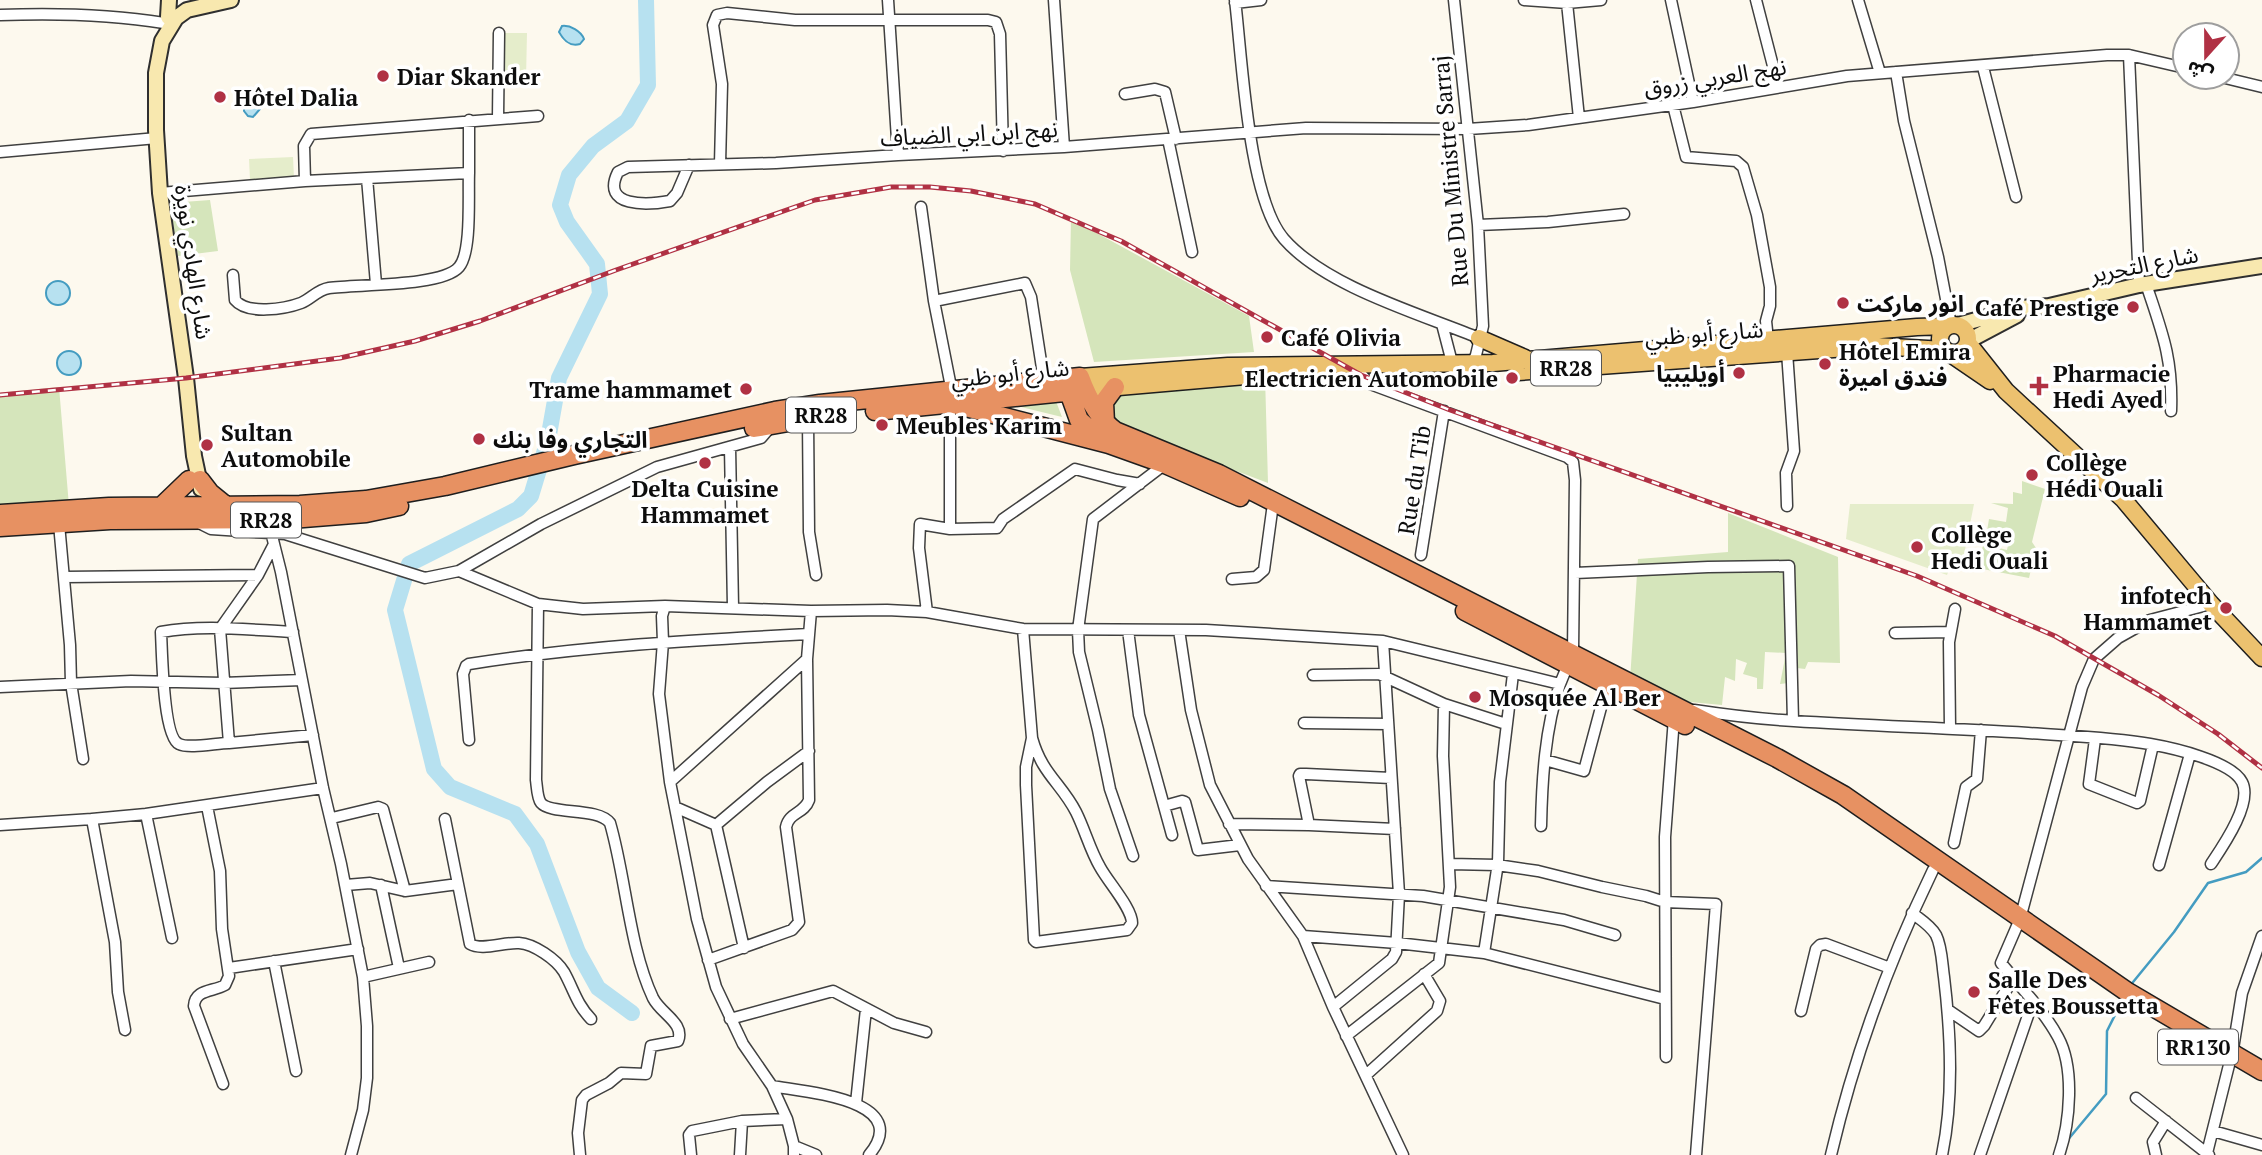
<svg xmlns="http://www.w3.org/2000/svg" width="2262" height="1155" viewBox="0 0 2262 1155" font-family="'PT Serif','Noto Sans Arabic',serif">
<rect width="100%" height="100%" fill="#fdf9ee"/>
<path fill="#d5e5bb" d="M210,200L218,251L178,256L170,203Z
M1071,219L1249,316L1254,352L1094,362L1070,270Z
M1265,376L1268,483L1100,419L1106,395L1199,380Z
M59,387L69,506L0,512V393Z
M1054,396L1062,417L997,401Z
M2022,481L2045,489L2032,542L2036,548L2029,578L1962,565L1964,555L1981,557L1983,544L2007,550L2010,535L1987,531L1989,519L2006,522L2008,508L1991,503L2013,504V492L2022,494Z
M1728,513L1838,557L1840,663L1808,662L1805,669L1797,668V682L1780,684L1786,653L1765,652L1763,689H1757V678L1743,674L1747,663L1736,659L1735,681L1725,677L1722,705L1690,702L1630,680L1638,559L1728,552Z"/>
<path fill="#e5edcb" d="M503,33H527L526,79H502Z
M293,157L294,178L250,180L249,159Z
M1850,504H1974L1962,565L1958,564L1956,567H1950L1947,575L1846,539Z"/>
<path fill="#b7e1f0" stroke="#449cc1" stroke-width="2" d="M562,26C570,25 581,31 584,39L580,44C570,47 564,41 559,32Z
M249,88L255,91L260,109L253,117L248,116L244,111L245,92Z
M46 293a12 12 0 1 1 24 0a12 12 0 1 1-24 0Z
M57 363a12 12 0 1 1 24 0a12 12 0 1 1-24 0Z"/>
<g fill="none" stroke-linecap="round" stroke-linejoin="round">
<path stroke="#449cc1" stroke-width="2.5" d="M2129,987L2174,932L2208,883L2246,872L2262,858
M2066,1142L2106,1094L2107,1031L2123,999"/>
<path stroke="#b7e1f0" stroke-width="16" d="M632,1013L598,988L578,952L537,844L515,814L450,787L434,769L395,610L409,564L518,509L531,496L548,440L559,378L600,294L597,264L567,222L560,205L569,175L593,146L627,121L648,85L646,0"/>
<defs>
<path id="street" d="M888,0L898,155
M1054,0L1064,147
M1235,0C1242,57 1248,198 1284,239C1326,287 1421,314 1479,338
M1454,0L1478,225L1483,326L1476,355L1468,374
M1524,0L1567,3L1601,0
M1671,0L1693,102
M1756,0L1773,66L1770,87
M1858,0L1880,73
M1235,3L1261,0
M1567,3L1579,118
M0,15C55,13 109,14 164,23
M2129,55L2139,285
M1983,67L2016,197
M1896,72L1904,121L1938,257L1951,325
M2221,77L2262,87
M1125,94L1155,89L1165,92L1176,139
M1673,105L1686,157L1736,161L1743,167L1757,215L1770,287V306L1766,321L1768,340
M498,118L499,33
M1168,139L1192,252
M0,152L157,138
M720,164L722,84L713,25L717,15L727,13L795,20H988L996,22L1000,34L1003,151
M689,165L677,193L670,201C648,205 600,208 618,172L628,167L776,163L898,155L1064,147L1306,128L1468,129L1528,125L1693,102L1847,76L2107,55H2129L2185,68
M367,178L376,284
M305,181L304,146L311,134L538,116
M160,193L305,181L469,173V120
M921,207L934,301L952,392
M1478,225L1548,222L1624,214
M233,275L235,300C247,315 285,309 301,303C311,299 317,290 329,288C357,284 442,287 459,267C472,252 468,194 469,173
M2146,284C2162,332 2173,358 2171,411
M934,301L1025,283L1031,297L1044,381
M1442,324L1455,374
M1787,352L1794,451L1786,473L1787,506
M950,405V529
M808,419L809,532L816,575
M730,447L733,607
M197,522L211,529L285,534L425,578L459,571L541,524L657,467L761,438L773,424
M59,524L70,645L71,683L83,759
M271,532L281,572L323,788L341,864L363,977L367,1026V1078L363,1110L351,1155
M273,546L258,575L220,629L229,743C217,743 189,749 179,744C163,737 162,650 161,632C204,624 250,630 293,632
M1421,555L1444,411
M459,571L538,604L583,609L665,606L811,611L887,610L927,612L1023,629L1206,630L1383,641L1560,684L1573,652L1575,480L1573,462L1567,457L1370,384L1352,364
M1575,573L1708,567L1789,566L1793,721
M65,577L258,575
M1232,579L1256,577L1264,570L1272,511
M538,604L536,780C537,786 537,798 541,803C551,815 598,807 610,823C626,878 629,947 653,998C661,1014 685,1023 678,1041L651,1046L646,1074L621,1073L609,1083L586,1095L582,1100L578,1133L580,1155
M665,606L662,616L663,642L659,694L670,782L697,919L716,987L743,1044L772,1086L787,1119L794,1146V1155
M927,612L919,548L920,524L950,529L997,528L1003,519L1075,469L1117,480L1140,484
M1023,629L1032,738C1042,774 1061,783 1076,812C1085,830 1090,850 1100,867C1108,882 1132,908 1132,923L1127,930L1036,942L1034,940L1026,785V767L1032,738
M1128,630L1139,715L1172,835
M1179,630L1191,710L1210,785L1248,859L1303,936L1333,1007L1403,1155
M1895,633L1950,632
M1313,675L1379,674L1444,704L1506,724
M0,687L131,681L223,683L302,680
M1694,710C1727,715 1761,719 1794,721C1872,726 1950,728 2028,733C2069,736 2110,737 2150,744C2173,748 2231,761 2242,782C2253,803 2223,846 2211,864
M1304,723L1388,724
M1950,728L1949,642L1955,609
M2095,739L2089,784L2137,803L2140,801L2153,745
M469,740L463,674L466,666L469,664C582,646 695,640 809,634
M229,743L313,735
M1545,760L1584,771L1607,685
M1391,778L1306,774H1300L1299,776L1309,825L1395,829
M670,782L807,659
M207,806L220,871L222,929L229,976L225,985C213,992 195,989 194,1006L223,1084
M1164,806L1182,801L1185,802L1198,850L1240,845
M675,807L716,825
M332,818L378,807L383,809L405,891
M445,819L470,944C482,951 504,942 519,943C534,944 556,959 564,972C574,990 576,1003 591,1019
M1229,824L1309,825
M0,825L92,819
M716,825L744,948
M716,825L767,782L809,751
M1541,826C1542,779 1545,728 1560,684
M1954,843L1966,787L1977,779L1981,730
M1133,856L1110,789L1098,730L1079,652L1078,630L1093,519L1165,464
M1450,864L1497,865L1538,871L1602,887L1646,896L1665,902L1716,904L1696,1155
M2159,865L2190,754
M346,885L370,883L405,891L458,884
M381,885L399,968
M1266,886L1423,896L1564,920L1615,935
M1912,913C1921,920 1930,925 1936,935C1942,947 1942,964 1944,977C1951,1035 1954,1098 1942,1155
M1303,936L1397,943L1484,953L1665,999
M172,938L146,814L323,788
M1484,953L1498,863L1500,782L1513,674
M708,960L792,930L799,922L786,827C789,812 804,814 809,800L807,659L811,611
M274,961L296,1071
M229,968L358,949
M363,977L429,962
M2033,1001C2042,1012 2051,1024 2058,1037C2075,1068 2070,1123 2059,1155
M1333,1007L1392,959L1396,952L1399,894L1383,641
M1948,1010L1979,1031L1984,1026L2013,979
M1801,1011L1816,949L1820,945L1826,944L1890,968
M730,1019L833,991L894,1023L926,1032
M125,1030L118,992L115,942L92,819L146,814
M1346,1036L1439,963L1450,887L1443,756L1444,704
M2232,1055L2242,993L2262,936
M1666,1057L1665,837L1674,718
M1366,1075L1437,1011L1440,1001L1424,974
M772,1086C803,1092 915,1099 869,1155
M2136,1098L2209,1155
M856,1103L866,1009
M2213,1131L2262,1145
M794,1146L816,1155
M2207,1153L2229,1065
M691,1155L689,1135L692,1131L742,1121L787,1119
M740,1155L742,1121
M1831,1155C1854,1057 1889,961 1933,870
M1980,1155L2033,1001L2001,963L2020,919L2082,687L2094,659L2118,638L2150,620L2211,604
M2156,1155L2153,1142L2166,1121"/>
<path id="secondary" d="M168,17L169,0
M1958,325L2020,308L2049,306L2139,285L2262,266
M1968,341L2017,315
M201,489L194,456L186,378L160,193L156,130V73L162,41L176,18L187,10L231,0"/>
<path id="primary" d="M1940 339a14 14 0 1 1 28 0a14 14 0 1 1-28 0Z
M1479,338L1525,358
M1968,343L2006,391L2123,499L2211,604L2262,658
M1949,353L1990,381
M1518,372L1875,346L1945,350
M1080,377L1228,366L1493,363L1917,327L1947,326
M1084,390L1257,375"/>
<path id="highway" d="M1065,381L1079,420L1100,439
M954,404L1109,444L1165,464L1240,497
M875,411L1084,390
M1105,423L1104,402L1115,387
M754,428L834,414
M200,480L210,493L226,506
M163,505L189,480
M0,514L109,507L300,505L366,500L445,486L574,455L775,411L820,404L1080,377C1087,396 1099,419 1115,431L1219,474L1777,758L1843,795L2126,991L2262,1071
M0,527L110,520L291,519L366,513L399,506
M1465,611L1685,725"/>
</defs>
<use href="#street" stroke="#404040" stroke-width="13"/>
<use href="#secondary" stroke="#2f2f2f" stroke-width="18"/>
<use href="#primary" stroke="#1e1e1e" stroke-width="19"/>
<use href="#highway" stroke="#1e1e1e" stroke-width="21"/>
<use href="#street" stroke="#fff" stroke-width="10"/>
<use href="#secondary" stroke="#f8e8af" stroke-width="14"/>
<use href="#primary" stroke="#ecc16f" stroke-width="16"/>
<use href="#highway" stroke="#e79162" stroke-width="18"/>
<defs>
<path id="rail" d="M0,395L186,378L340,358L415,341L480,321L616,270L815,200L891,187H930L971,191L1035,204L1121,241L1361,375L1450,410L1917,576L2055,636L2158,695L2218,734L2262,768"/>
</defs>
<use href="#rail" stroke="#b03144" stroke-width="5"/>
<use href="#rail" stroke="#fff" stroke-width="2.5" stroke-dasharray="8" stroke-linecap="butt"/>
</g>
<g fill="#b03144" stroke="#fff" stroke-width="2.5">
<circle cx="383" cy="76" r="7"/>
<circle cx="220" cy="97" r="7"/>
<circle cx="1843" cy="303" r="7"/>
<circle cx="2133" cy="307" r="7"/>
<circle cx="1267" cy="337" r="7"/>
<circle cx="1825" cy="364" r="7"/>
<circle cx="1739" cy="373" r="7"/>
<circle cx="1512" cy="378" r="7"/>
<path d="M2035.5 375.5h7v7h7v7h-7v7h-7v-7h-7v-7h7z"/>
<circle cx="746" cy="389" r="7"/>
<circle cx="882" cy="425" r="7"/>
<circle cx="479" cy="439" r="7"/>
<circle cx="207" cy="445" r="7"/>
<circle cx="705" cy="463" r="7"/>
<circle cx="2032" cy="475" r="7"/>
<circle cx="1917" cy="547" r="7"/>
<circle cx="2226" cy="608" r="7"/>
<circle cx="1475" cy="697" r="7"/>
<circle cx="1974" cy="992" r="7"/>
</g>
<g text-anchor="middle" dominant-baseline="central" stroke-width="7" stroke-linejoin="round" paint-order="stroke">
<g fill="#fff" stroke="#565656" stroke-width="2">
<rect x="1531" y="350.5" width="70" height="35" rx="5"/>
<rect x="786" y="397.5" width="70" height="35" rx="5"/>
<rect x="231" y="502.5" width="70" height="35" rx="5"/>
<rect x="2158" y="1029.5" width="80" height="35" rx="5"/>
</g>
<g font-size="21" font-weight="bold" fill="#0d0d0d">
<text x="1566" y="368">RR28</text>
<text x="821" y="415">RR28</text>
<text x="266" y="520">RR28</text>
<text x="2198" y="1047">RR130</text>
</g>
<g font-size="23" font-weight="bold" fill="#0d0d0d" stroke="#fff" text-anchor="start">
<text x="397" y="76">Diar Skander</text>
<text x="234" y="97">Hôtel Dalia</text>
<text x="1857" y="303">انور ماركت</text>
<text x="2119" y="307" text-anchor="end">Café Prestige</text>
<text x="1281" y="337">Café Olivia</text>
<text x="1839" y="351">Hôtel Emira<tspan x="1839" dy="26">فندق اميرة</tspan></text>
<text x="1725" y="373" text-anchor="end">أويليبيا</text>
<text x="2053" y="373">Pharmacie<tspan x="2053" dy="26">Hedi Ayed</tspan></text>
<text x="1498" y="378" text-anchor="end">Electricien Automobile</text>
<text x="732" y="389" text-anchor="end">Trame hammamet</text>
<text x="896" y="425">Meubles Karim</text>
<text x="221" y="432">Sultan<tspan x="221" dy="26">Automobile</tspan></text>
<text x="493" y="439">التجاري وفا بنك</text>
<text x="2046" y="462">Collège<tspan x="2046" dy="26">Hédi Ouali</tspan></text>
<text x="705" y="488" text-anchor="middle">Delta Cuisine<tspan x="705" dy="26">Hammamet</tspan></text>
<text x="1931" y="534">Collège<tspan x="1931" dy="26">Hedi Ouali</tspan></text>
<text x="2212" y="595" text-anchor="end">infotech<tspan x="2212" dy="26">Hammamet</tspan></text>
<text x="1489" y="697">Mosquée Al Ber</text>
<text x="1988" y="979">Salle Des<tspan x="1988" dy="26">Fêtes Boussetta</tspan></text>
</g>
<g font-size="23" fill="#0d0d0d" stroke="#fff">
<text transform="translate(1715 77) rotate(-9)">نهج العربي زروق</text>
<text transform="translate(969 133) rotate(-3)">نهج ابن ابي الضياف</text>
<text transform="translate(1450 171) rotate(-95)">Rue Du Ministre Sarraj</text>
<text transform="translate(194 262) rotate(82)">شارع الهادي نويرة</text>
<text transform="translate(2144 264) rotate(-11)">شارع التحرير</text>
<text transform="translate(1704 333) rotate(-4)">شارع أبو ظبي</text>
<text transform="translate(1010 373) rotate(-6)">شارع أبو ظبي</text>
<text transform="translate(1414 480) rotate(-81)">Rue du Tib</text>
</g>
</g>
<g transform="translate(2206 56) rotate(201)"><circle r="33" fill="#ffffff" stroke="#9e9e9e" stroke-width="2"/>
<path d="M0-5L12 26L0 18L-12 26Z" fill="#b03144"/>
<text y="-10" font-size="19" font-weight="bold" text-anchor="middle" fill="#0d0d0d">ش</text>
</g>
</svg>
